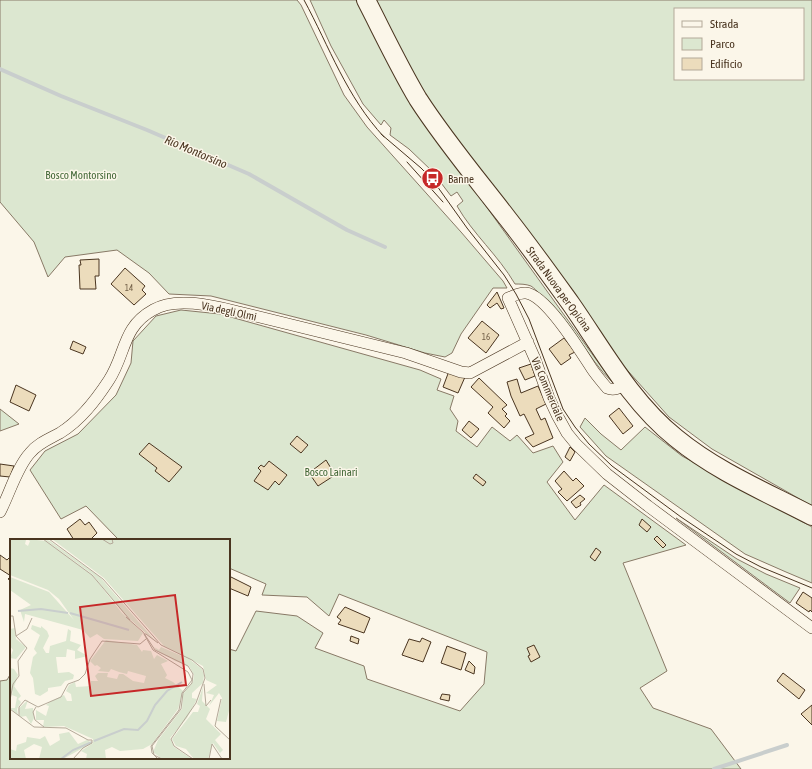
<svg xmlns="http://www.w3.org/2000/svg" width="812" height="769" viewBox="0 0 812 769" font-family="'Asap Condensed',sans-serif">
<rect width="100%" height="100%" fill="#fbf6e9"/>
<path fill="#dce7d0" stroke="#887966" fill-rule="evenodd" d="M0,0H297L301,5L344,95L367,127L461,232L503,281L507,288H493L461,334L452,353L445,357L425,353L366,335L211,296L169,294L149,273L117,250L65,257L48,277L34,242L0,202Z
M310,0H356L389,62L422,117L613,383C585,356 571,318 540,294C537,291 534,288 531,286C526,284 520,284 515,284C498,255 473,234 457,206L463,201L457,192L451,196L432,171L409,149L390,135L391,128L384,120L381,125L363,104L331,46Z
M374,0H812V506L712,449L669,417L620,362L457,142L419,85ZM675,9H803V79H675Z
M181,310L220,314L420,370L441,379L437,390L454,396L450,409L458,421L456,431L477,447L492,427L510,441L517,435L533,453L553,446L563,462L547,482L575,520L604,485L686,545L623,563L667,671L640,688L653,708L711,729L741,769H0V681L7,680L11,673V758H229V649L236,651L256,611L297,616L323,633L315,648L364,666L367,679L460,711L484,684L487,652L339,594L329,616L307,597L262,595L266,584L229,568V540H114L117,538L86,506L61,519L30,470L45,451L78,434L116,395L131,363L133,341L156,316Z
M0,409L19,424L0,431Z
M585,418L601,434L621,450L645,427L682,456L812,527V583L786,572L745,554L606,456L580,427Z
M676,518L737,559L766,574L800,588L790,603Z"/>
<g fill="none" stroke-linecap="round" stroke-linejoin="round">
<path stroke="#c9cecd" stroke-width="4" d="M0,69L61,96L147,130L249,174L347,230L385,247
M714,769L787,745"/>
</g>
<path fill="#ecdcbc" stroke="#4a3520" d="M99,259V276H95L96,289H80L79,265H81L80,260Z
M125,268L145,286L142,290L146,294L134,305L111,284Z
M497,292L504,308L501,309L497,303L490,308L487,305Z
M482,321L499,335L486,353L468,338Z
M564,338L575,352L569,355L571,358L561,365L549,349Z
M73,341L86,347L83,354L70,349Z
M531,364L535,376L525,380L519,368Z
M449,371L465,377L458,393L443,387Z
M479,378L507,405L502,409L507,414L505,416L510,421L504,428L488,413L493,407L471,387Z
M517,379L521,393L538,386L546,404L536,409L541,420L545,418L553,438L533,447L525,438L534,434L524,414L520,416L511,396L507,382Z
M16,385L36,395L29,411L10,402Z
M619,408L633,426L623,434L609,416Z
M469,421L479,429L471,438L462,430Z
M297,436L308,445L301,453L290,444Z
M149,443L182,467L169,482L155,471L157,468L139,454Z
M570,447L575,452L570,461L565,457Z
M326,460L335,475L318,486L309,473Z
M269,461L287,475L279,485L275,481L268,490L254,481L261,471L258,468L261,465L264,467Z
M0,464L14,466L10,477L0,476Z
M564,471L573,481L576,478L584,486L567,501L558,492L562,489L555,481Z
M476,474L486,482L483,486L473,478Z
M580,495L585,499L580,503L581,505L576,508L571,502Z
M80,519L85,525L89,522L97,533L90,540H74L67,529Z
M642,519L651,527L647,532L639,525Z
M657,536L666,545L663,548L654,539Z
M596,548L601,552L595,561L590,557Z
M0,555L7,560L9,558L11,559V581L8,579L11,576L0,569Z
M229,576L251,587L248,596L229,588Z
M803,592L812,598V612L810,610L809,612L796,603Z
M345,607L370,618L364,633L338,624L341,620L337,617Z
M351,636L359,639L358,644L350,641Z
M422,638L431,642L423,662L402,655L409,639L420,642Z
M534,645L540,657L531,662L528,656L530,655L527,648Z
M447,646L466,653L461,670L441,663Z
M469,661L475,667L474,674L465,670Z
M783,673L805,690L799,699L777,681Z
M442,694L450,695L449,701L440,699Z
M812,705V725L801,714Z"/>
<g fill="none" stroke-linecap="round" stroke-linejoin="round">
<defs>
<path id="minor" d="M626,384C619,388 614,391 607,388C602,382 596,375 592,369C581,352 546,295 526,293C519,292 514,296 508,298L535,359L549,398L557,415L567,433L576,444L607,474L648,506L812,628
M0,512C9,495 17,467 30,453C38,443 49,439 60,433C81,420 96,400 109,380C126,354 122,327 153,310C176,296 214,306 239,312L406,353L461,372L470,373L528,342"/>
<path id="primary" d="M366,0C383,33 399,67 418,99C445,141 478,180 508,219C530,247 550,275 571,304C603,350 631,402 676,438C716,471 766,492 812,516"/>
</defs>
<use href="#minor" stroke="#4a3520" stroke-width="12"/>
<use href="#primary" stroke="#4a3520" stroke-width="20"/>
<use href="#minor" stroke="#fbf6e9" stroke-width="11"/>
<use href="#primary" stroke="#fbf6e9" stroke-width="18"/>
<path stroke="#4a3520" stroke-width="1" d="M304,0C330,48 346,96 384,137
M381,134L421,168L432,179L467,228L504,275L516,294L529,319L563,409L575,427L589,444L612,466L681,517L736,554L761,567L812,588
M407,162L443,202"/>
</g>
<defs>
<symbol id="bus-disc" viewBox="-11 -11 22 22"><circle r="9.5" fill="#c62828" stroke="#fbf6e9"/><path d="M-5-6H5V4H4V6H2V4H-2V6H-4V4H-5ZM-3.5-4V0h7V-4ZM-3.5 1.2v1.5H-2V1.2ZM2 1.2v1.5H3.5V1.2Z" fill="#fff"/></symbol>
</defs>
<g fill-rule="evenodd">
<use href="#bus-disc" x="420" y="166" width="25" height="25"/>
</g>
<g text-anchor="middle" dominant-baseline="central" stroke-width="3" stroke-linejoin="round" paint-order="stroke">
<g font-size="9" fill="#725f47">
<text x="129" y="288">14</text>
<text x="486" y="337">16</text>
</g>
<g font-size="11" fill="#436837" stroke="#fbf6e9">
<text x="81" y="175">Bosco Montorsino</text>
<text x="331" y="472">Bosco Lainari</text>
</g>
<g font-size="11" fill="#4a3520" stroke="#fbf6e9" text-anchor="start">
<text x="448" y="179">Banne</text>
</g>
<g font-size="11" fill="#4a3520" stroke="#fbf6e9">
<text transform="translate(559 289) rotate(54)">Strada Nuova per Opicina</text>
<text transform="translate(229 311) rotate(12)">Via degli Olmi</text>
<text transform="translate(548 389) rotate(67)">Via Commerciale</text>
</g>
<g font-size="12" font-style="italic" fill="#4a3520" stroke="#fbf6e9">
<text transform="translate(196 152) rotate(23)">Rio Montorsino</text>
</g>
</g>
<g transform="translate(10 539)">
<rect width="220" height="220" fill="#fbf6e9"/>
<path d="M1,0H14L16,1L15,5L18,7L20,2L17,0L36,2L82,36L112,74L133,94L128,102L94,100L87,95L80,99L73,91L15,75L14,83L10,71L21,66L0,51V38L39,53L64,81L49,60L38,51L0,36ZM34,0L40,2L90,38L147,104L114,75L82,35ZM42,0H220V168L216,183L207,182L212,159L209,154L199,167L204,156L196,154L207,146L196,141L193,127L154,107L94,39ZM22,86L31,89V87L37,92L39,97L33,109L36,114H39L40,107L56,102L58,90L61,92L60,102L71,106L67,111L78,117L65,120V112L57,110L56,118H46L48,134L59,133L64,136L63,140L55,142L51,147L38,149V152L30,157L25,155L23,139L20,134L23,118L27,114L24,110L30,96L21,90ZM5,89L6,100L16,108L6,120L0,119L3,111L0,107V90ZM96,101L127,106L132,113L133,111L141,112L144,120L147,116L158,122L151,125L157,136L155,139L163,143L173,152L168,170L142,205L133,210L110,212L102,208L95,211L96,220H76L77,215L71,212L83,204V200L54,187L33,188L34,181H26V171L36,177L39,167L36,166L41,162L54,156L57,162H62L61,155L56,152L59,146L65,143L66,148L81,147V142H88L85,137L88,134H98L97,138L107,140L109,135H113L123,142L134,144L136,137L118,132L117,135L109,133L101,130L99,133L88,132L91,129L87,126L85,127L80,122ZM144,108L149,111L151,108L179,120L192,130L194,136L193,144L182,154V159L187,160L177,179L160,199L164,208L182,220L151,219L143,213L148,201L172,170L173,155L183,143L184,136L179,127L165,122L147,112ZM0,129L4,130L8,136L0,160ZM4,147L11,157L8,160L11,163L7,170L8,176L0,169H5L7,158L2,156ZM193,148L192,162L200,170L196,180L211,195L205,201L213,211L210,214L214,220L203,204L198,220H184L176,210L166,207L162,200L183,173H188L190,167L187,165ZM18,161L15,170L23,169L24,179L21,185L16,177L10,178L8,170ZM59,193L68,205L77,201L82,204L53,220H29L32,208L24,205L14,211L16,220H0V210L6,212L7,206L16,203L17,198L30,200L35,197L40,207L50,201L49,195Z" fill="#dce7d0"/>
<path fill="none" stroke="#c9cecd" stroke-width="2" d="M8,72L31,70L58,74M60,74L119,91M84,202L114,190L128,191L137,182L145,166L157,152L172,143M51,220L63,211L82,203"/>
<path fill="none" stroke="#b4a999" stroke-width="1" d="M33,0L82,36L120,81M39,0L93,40L151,106L182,121L193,130L195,139L186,164L161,200L164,207L183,220M92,0L100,5L103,4L102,0M0,77H3L6,97L17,90L22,79M116,78L133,93L145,111L178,127L183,135L182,144L173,154L171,170L142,207L144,216L152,220M194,145L196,167L201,161M211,160L205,187L220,201M0,161L3,145L9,137L8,122L17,109L6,97M26,168L23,173L25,181L34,188M0,170L24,188L56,189L78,201H82V204L73,209L63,220M9,177V168L15,161L28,168L51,158L58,145L69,141L75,135L80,120L92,102L130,105L136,100M148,220L142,214L141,207L169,171L172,154L182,141L178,133L143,111L134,95H136L148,104M199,220L202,205L212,220"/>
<path fill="#c62828" fill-opacity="0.15" stroke="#c62828" stroke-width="2" d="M165,56L176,146L81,157L70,68Z"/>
<rect width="220" height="220" fill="none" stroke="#4a3520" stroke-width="2"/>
</g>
<rect x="674" y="8" width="130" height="72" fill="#fbf6e9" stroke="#b4a999"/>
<rect x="682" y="21" width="20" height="6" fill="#fbf6e9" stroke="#b4a999"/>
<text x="710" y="28" font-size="12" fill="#4a3520">Strada</text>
<rect x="682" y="38" width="20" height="12" fill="#dce7d0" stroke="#b4a999"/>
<text x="710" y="48" font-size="12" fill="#4a3520">Parco</text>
<rect x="682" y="58" width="20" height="12" fill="#ecdcbc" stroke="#b4a999"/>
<text x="710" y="68" font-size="12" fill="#4a3520">Edificio</text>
</svg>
